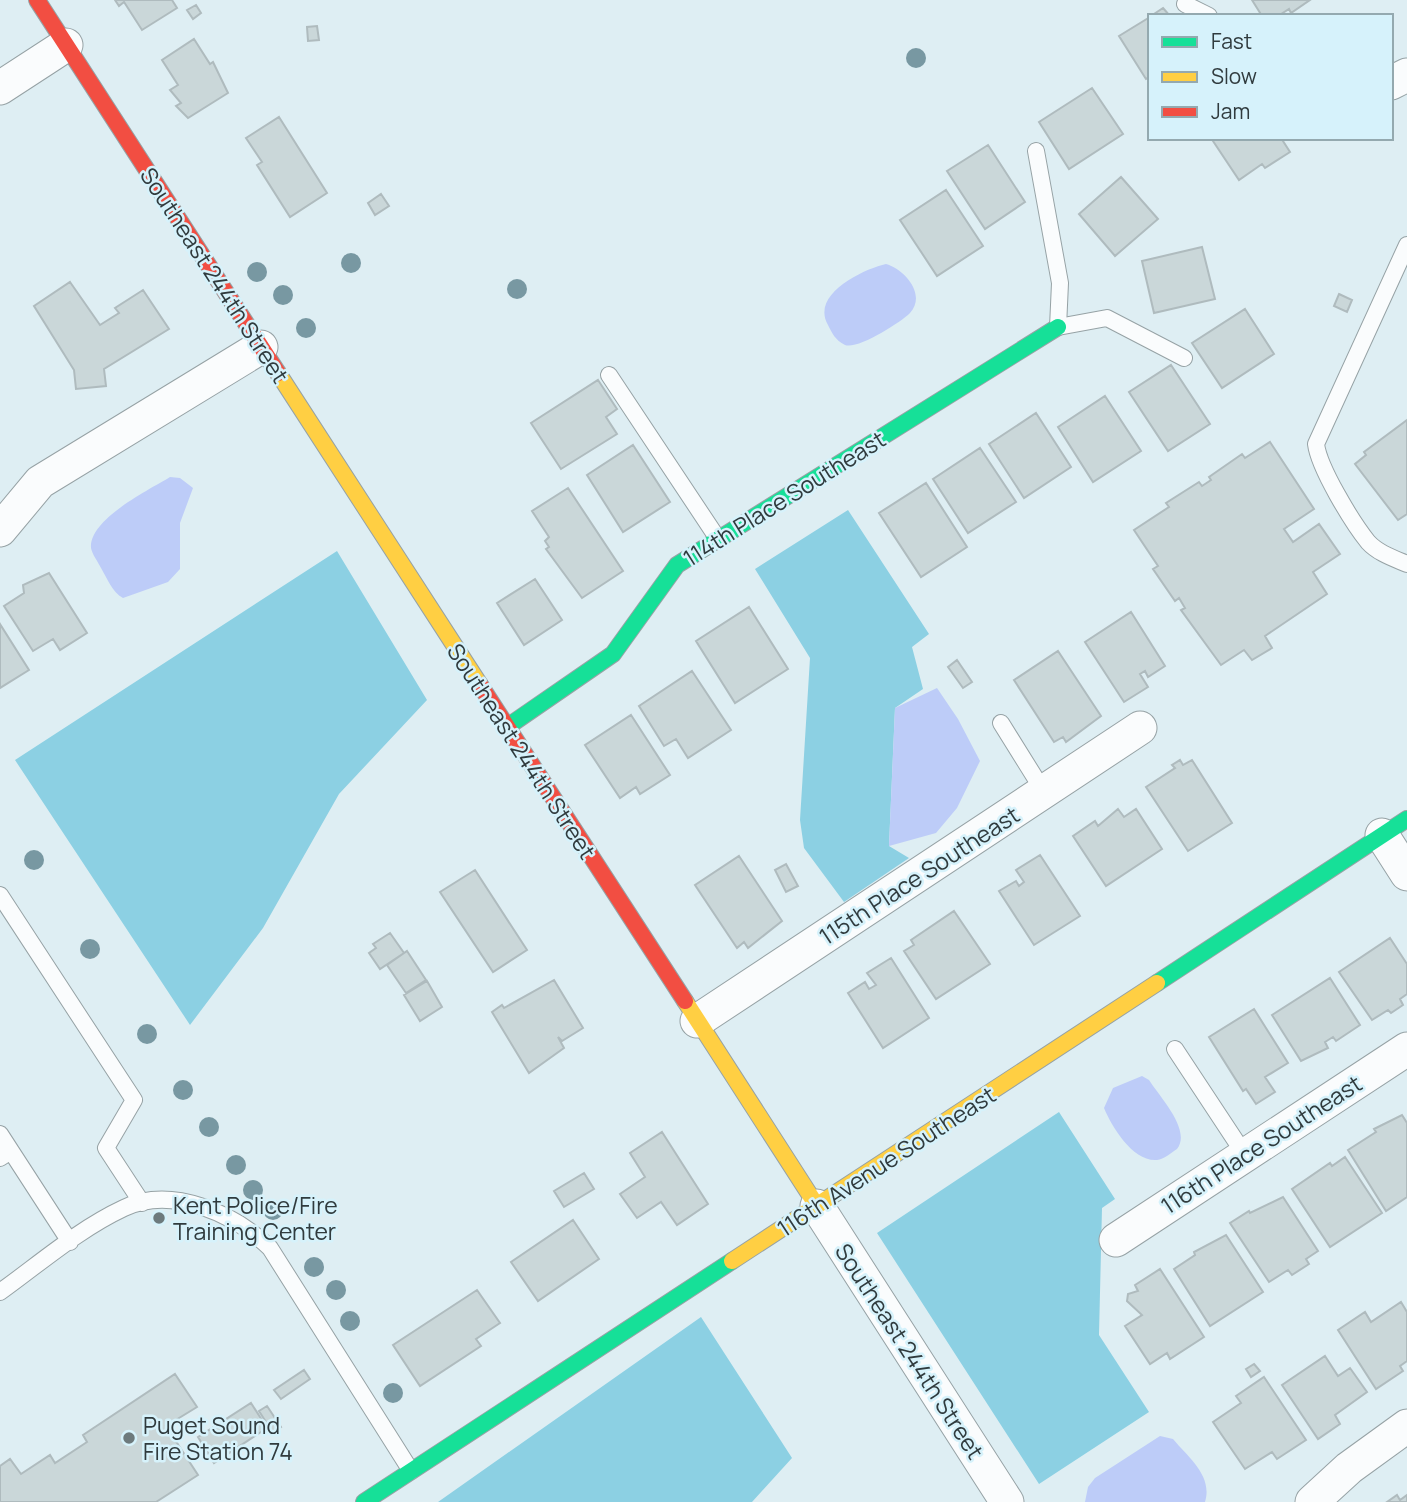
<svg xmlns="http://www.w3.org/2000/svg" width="1407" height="1502" viewBox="0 0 1407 1502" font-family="Manrope,sans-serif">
<rect width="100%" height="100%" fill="#deeef3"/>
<path fill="#8cd0e3" d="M848,510L929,634L912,647L923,689L895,708L889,846L909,858L844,902L804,848L800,820L810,658L755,569Z
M337,551L427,700L339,794L263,928L190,1025L15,760Z
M1059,1112L1115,1199L1102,1208L1099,1335L1149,1412L1039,1484L877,1233Z
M701,1317L792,1458L752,1502H438Z"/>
<path fill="#bdccf8" d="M886,264C904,269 927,294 910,313C900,323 857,350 845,345C835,340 832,333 828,325C810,294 864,269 886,264Z
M170,477L180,478L193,488L180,523V569L168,582L123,598C112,592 107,578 101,568C98,562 92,554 91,548C89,519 149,490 170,477Z
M937,688L958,719L980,761L957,808L936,833L889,846L895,708Z
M1142,1076L1149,1080C1159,1096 1192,1130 1177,1149C1171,1153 1164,1159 1157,1160C1133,1162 1112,1127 1104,1108L1113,1088Z
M1160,1436L1173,1439C1189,1458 1213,1476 1205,1502H1085L1088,1487L1095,1478Z"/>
<path fill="#cad7d9" stroke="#afbbbe" stroke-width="2" d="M115,0H172L177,8L142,30L124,2L119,6Z
M1252,0H1310L1291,13L1289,9L1278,16H1262Z
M196,5L201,13L193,19L187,10Z
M1163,8L1170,16H1151Z
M1150,17V77L1146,79L1119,36Z
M317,26L319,40L308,41L307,27Z
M194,39L210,64L213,62L228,93L188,118L176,106L181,103L170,90L178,85L162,60Z
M1092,88L1123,134L1069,169L1039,122Z
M279,117L327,193L290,217L257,165L262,162L246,138Z
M1211,138H1281L1290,152L1265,168L1262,164L1239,180Z
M988,145L1025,202L985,229L947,171Z
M1121,177L1158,219L1115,256L1079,214Z
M946,190L983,246L937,276L900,220Z
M381,194L389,206L375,215L368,203Z
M1202,247L1215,299L1154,313L1142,261Z
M70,282L100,325L119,313L115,308L143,290L169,329L104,369L106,386L76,389L74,370L34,306Z
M1339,294L1352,300L1347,312L1334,306Z
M1245,309L1274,354L1222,388L1192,343Z
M1171,365L1210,424L1168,451L1129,392Z
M598,380L617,409L606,417L617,434L561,469L531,423Z
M1105,396L1141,451L1093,482L1058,427Z
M1036,413L1071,467L1024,498L989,444Z
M1407,420V514L1398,520L1355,464L1366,455L1364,452Z
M1270,442L1314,509L1284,529L1293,542L1319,524L1340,554L1313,572L1327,594L1265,636L1272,648L1252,660L1244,650L1221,665L1181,610L1185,608L1179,598L1175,601L1153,569L1158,566L1134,530L1169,507L1166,503L1199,482L1202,486L1211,480L1209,477L1242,454L1245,458Z
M633,445L670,502L623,532L587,475Z
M980,448L1016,502L968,533L933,479Z
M926,483L967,547L921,577L879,513Z
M568,488L623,571L582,598L546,549L549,547L545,541L549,537L532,511Z
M49,573L87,633L60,650L53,639L33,651L4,606L24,593L23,585Z
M535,579L562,620L524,645L497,603Z
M749,607L788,669L735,703L696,641Z
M1131,612L1165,666L1148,677L1145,671L1140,674L1148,687L1124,702L1085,642Z
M0,624L29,670L0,688Z
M1058,651L1101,716L1066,742L1063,737L1054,742L1014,680Z
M957,660L972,682L963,688L948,667Z
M692,671L731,730L688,758L676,739L664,746L639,706Z
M631,715L670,775L640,794L636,787L620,798L585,745Z
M1180,760L1183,765L1192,760L1232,823L1188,851L1146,787L1175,768L1172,765Z
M1118,809L1124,817L1136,809L1162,849L1106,886L1073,836L1095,821L1098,826Z
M1040,855L1080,916L1034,945L999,891L1016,881L1019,886L1024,882L1016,870Z
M739,856L782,921L748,948L744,942L737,948L695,885Z
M786,864L798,886L786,892L775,870Z
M475,870L527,950L493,972L440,892Z
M954,911L990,964L936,999L904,951L914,945L911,940Z
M390,933L404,953L380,969L369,953L376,948L373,944Z
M1390,938L1407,964V994L1400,999L1403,1005L1391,1013L1388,1010L1372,1020L1339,972Z
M407,951L426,980L406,993L387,965Z
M891,958L929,1018L883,1048L848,993L865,982L869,989L876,985L867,973Z
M1330,978L1360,1025L1336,1041L1333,1037L1325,1042L1328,1048L1301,1061L1272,1015Z
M554,980L583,1028L562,1041L558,1037L564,1048L529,1073L492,1012L502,1005L504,1008Z
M427,981L442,1007L420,1021L404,995Z
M1254,1009L1288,1063L1265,1077L1275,1092L1256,1104L1246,1089L1243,1091L1209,1037Z
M1402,1115L1407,1123V1197L1386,1211L1348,1150L1376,1132L1374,1129Z
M662,1132L708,1204L677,1225L661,1202L637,1218L620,1194L645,1177L630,1153Z
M1345,1157L1382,1213L1330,1247L1292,1189L1330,1163L1332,1166Z
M584,1173L594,1189L564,1207L554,1191Z
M1283,1197L1318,1251L1306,1259L1309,1264L1292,1275L1288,1270L1269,1282L1230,1223L1249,1211L1250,1213Z
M573,1220L599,1259L538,1301L511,1262Z
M1226,1235L1263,1292L1210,1326L1174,1269L1195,1255L1194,1252Z
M1160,1269L1204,1337L1170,1359L1167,1353L1150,1364L1125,1326L1142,1315L1127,1301L1128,1294L1138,1291L1135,1285Z
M477,1290L500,1323L476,1339L481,1346L420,1386L393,1345Z
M1401,1302L1407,1312V1361L1400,1366L1403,1371L1376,1389L1338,1330L1365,1312L1371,1322Z
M1325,1356L1338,1376L1350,1368L1367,1392L1335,1415L1340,1424L1318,1439L1282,1385Z
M1254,1364L1260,1371L1251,1377L1246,1369Z
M304,1370L310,1379L281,1399L274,1390Z
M175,1374L197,1407L166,1426L198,1475L156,1502H0V1466L10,1459L21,1474L50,1455L55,1463L87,1442L83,1435Z
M1264,1377L1306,1440L1277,1459L1272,1452L1245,1469L1213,1422L1241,1403L1236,1396Z
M251,1403L267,1428L214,1463L198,1437Z
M267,1406L281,1427L273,1433L259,1411Z
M1397,1495L1400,1500L1407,1495V1502H1387Z"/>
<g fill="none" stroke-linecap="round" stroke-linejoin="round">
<defs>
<path id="lane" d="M1185,4L1209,16
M1036,151L1060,283L1058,327L1107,318L1184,358
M1407,245L1316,444C1319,468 1352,522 1368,542C1378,553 1393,558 1407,564
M609,375L718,539
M1001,723L1044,792
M0,895L134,1100L106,1148L142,1203
M1175,1049L1245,1155
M0,1134L11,1151
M0,1158L11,1151L70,1242
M0,1292C39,1264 79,1229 124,1208C172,1185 235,1214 270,1248L411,1471"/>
<path id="street" d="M1391,83L1407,75
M0,88L66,45
M0,530L40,482L261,347
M1382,835L1407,874
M697,1021L1140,728
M817,1206L1007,1502
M1116,1240L1407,1049
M1312,1502L1349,1468L1407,1426"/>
<path id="fast" d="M507,727L613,654L677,565L1058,327
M1157,983L1407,819
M364,1502L732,1261"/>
<path id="slow" d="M278,373L480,685
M685,1001L817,1206
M732,1261L1157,983"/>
<path id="jam" d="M37,0L278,373
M480,685L685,1001"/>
</defs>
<use href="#lane" stroke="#96a2a5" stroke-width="18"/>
<use href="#street" stroke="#96a2a5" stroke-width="35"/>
<use href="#fast" stroke="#96a2a5" stroke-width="18"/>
<use href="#slow" stroke="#96a2a5" stroke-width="18"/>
<use href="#jam" stroke="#96a2a5" stroke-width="18"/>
<use href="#lane" stroke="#fafcfd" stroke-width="16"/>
<use href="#street" stroke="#fafcfd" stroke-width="33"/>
<use href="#fast" stroke="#16e098" stroke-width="16"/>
<use href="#slow" stroke="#ffcf43" stroke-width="16"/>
<use href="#jam" stroke="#f24e42" stroke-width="16"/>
</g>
<g fill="#7898a2">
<circle cx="916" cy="58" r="10"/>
<circle cx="351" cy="263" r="10"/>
<circle cx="257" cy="272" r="10"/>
<circle cx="517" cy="289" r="10"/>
<circle cx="283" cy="295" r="10"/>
<circle cx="306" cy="328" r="10"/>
<circle cx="34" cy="860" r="10"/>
<circle cx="90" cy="949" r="10"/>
<circle cx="147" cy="1034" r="10"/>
<circle cx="183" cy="1090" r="10"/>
<circle cx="209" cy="1127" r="10"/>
<circle cx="236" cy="1165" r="10"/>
<circle cx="253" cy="1190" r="10"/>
<circle cx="273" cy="1210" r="10"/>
<circle cx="314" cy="1267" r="10"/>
<circle cx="336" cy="1290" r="10"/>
<circle cx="350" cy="1321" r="10"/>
<circle cx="393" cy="1393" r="10"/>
</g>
<g fill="#6d7a7d" stroke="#d6f2fb" stroke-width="2.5">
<circle cx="159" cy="1218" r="7"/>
<circle cx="129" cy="1438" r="7"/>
</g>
<g text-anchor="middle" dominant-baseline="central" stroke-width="5" stroke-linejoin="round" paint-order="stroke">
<g font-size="23" fill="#303b3e" stroke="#d6f2fb">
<text transform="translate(215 275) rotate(57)">Southeast 244th Street</text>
<text transform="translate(784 498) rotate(-32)">114th Place Southeast</text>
<text transform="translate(522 751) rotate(57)">Southeast 244th Street</text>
<text transform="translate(919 875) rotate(-33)">115th Place Southeast</text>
<text transform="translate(1261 1144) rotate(-33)">116th Place Southeast</text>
<text transform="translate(886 1161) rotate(-33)">116th Avenue Southeast</text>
<text transform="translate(910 1351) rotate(57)">Southeast 244th Street</text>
</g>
<g font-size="23" fill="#303b3e" stroke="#d6f2fb" text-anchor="start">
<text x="173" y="1205">Kent Police/Fire<tspan x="173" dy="26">Training Center</tspan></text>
<text x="143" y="1425">Puget Sound<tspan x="143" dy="26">Fire Station 74</tspan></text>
</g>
</g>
<rect x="1148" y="14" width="245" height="126" fill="#d6f2fb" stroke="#94a9af" stroke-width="2"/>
<rect x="1162" y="37" width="35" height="10" fill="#16e098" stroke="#94a9af" stroke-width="2"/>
<text x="1211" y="49" font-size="21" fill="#303b3e">Fast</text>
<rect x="1162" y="72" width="35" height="10" fill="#ffcf43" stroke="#94a9af" stroke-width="2"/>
<text x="1211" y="84" font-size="21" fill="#303b3e">Slow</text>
<rect x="1162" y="107" width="35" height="10" fill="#f24e42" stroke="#94a9af" stroke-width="2"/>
<text x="1211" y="119" font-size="21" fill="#303b3e">Jam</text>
</svg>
